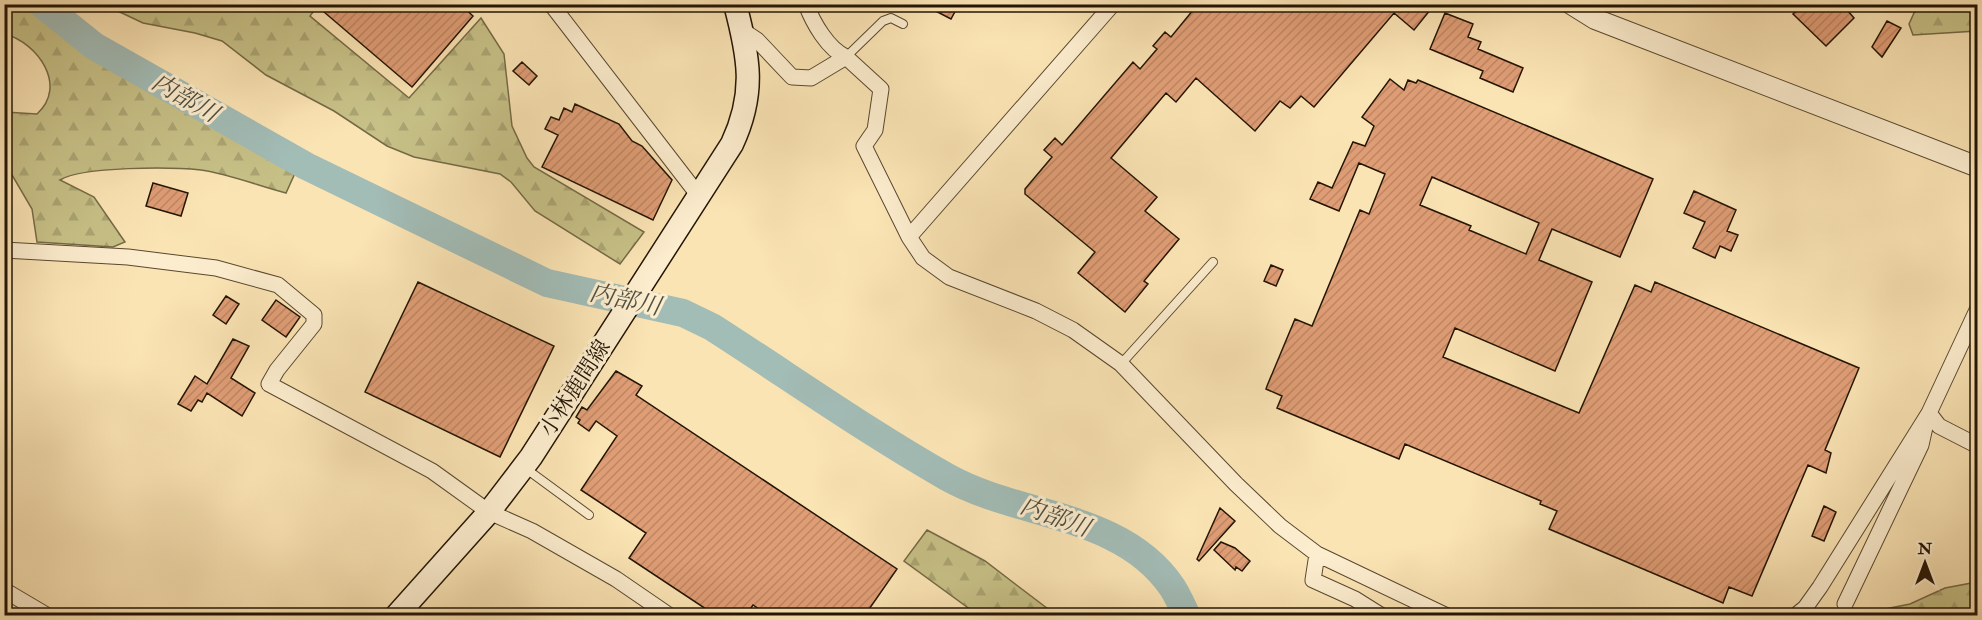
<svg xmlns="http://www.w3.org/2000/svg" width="1982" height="620" viewBox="0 0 1982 620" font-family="'IM FELL Double Pica','Noto Serif JP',serif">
<defs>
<pattern id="forest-firs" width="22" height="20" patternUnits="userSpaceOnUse" patternTransform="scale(1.5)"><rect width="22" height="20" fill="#c7c187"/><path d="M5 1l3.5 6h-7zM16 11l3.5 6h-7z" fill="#aba573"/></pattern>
<pattern id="building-hatch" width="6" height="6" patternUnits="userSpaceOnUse" patternTransform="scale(1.5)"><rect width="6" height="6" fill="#df9d75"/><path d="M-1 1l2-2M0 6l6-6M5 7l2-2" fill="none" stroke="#bf8664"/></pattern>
</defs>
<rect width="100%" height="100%" fill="#fbe4b4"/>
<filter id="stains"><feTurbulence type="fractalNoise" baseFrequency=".00333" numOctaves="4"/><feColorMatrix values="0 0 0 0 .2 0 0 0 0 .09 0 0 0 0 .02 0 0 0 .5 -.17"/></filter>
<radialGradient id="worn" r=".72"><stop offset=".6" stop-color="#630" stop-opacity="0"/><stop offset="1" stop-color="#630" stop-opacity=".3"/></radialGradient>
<path fill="url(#forest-firs)" stroke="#756a46" stroke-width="1.5" d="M5,4L32,5L108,54L300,162L286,193C259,186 229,174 201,170C172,167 83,166 60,180L94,197L125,242L113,247L37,242L32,209L5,163V112L37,114C68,86 38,43 5,34Z
M105,5H318L310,16L409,98L481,18L504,54L512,126L527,158L534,167L644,232L620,264L535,211L511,182L500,174L414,157L387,146L334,111L266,75L222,41L195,33L143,23Z
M1923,5H1977V31L1913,35L1909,24L1914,13Z
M927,530L985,561L1056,615H978L904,561Z
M1977,582V615H1855L1910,604L1945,588Z"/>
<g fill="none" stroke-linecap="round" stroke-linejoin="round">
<path stroke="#a2bcb6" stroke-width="28" d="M42,4L94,46L306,166L547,283L683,313L712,327C790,377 866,431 947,477C1018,517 1122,513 1172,587C1178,596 1182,606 1187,616"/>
</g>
<path fill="url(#building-hatch)" stroke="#231404" stroke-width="1.5" fill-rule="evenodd" d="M331,4H460L473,16L412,87L324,12Z
M922,4H959L951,19Z
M1198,4H1435L1414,30L1394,13L1314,107L1301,96L1290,108L1280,101L1255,131L1196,78L1176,102L1166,93L1111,158L1157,197L1145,211L1179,239L1144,281L1148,284L1125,312L1078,273L1095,252L1025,194V189L1052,157L1044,150L1055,138L1062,145L1133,62L1140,69L1157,49L1153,46L1165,32L1171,37Z
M1803,4H1842L1854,18L1826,46L1793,14Z
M1445,13L1473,24L1468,37L1481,42L1478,49L1523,68L1513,92L1480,78L1483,71L1430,49Z
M1887,21L1901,28L1882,57L1872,47Z
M522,62L537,76L529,85L513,71Z
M1390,79L1404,90L1408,80L1416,83L1418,80L1653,179L1620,257L1552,229L1539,260L1592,282L1555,371L1455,328L1443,357L1579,413L1635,285L1651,292L1655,282L1859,368L1825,450L1831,453L1826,473L1808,465L1752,596L1729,587L1723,603L1549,529L1557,511L1540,504L1541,501L1405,444L1399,459L1277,408L1282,396L1266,389L1267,386L1295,319L1312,326L1360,210L1369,214L1385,174L1359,163L1339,211L1310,199L1318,182L1332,188L1353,142L1365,146L1374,126L1362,117ZM1432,177L1539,223L1526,254L1469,230L1471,226L1420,205Z
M575,104L619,124L632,141L642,146L672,180L653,220L542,167L558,135L545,129L551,117L559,120L564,108L572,112Z
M153,183L188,193L181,216L146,206Z
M1694,191L1736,210L1727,231L1738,235L1731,251L1720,246L1715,258L1693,248L1705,222L1684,213Z
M1271,265L1283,270L1276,286L1264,281Z
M418,282L554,346L500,457L365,392Z
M226,296L239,304L226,324L213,315Z
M276,300L300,317L286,337L262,320Z
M233,339L249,346L231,378L255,393L242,416L207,393L202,402L198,400L191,411L178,404L195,376L207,384Z
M616,371L642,386L636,395L897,569L865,615H768L753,605L746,615H715L629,558L646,533L581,490L617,436L596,421L589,431L578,423L580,420L576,417L582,407L587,410Z
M1824,506L1836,512L1824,541L1812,536Z
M1220,508L1235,521L1199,561L1197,559Z
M1221,542L1235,548L1250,561L1242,571L1236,567L1235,570L1214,550Z"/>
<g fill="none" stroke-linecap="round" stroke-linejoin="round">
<defs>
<path id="service" d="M846,57L883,21L891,18L903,24
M1121,364L1213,262
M525,468L589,515"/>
<path id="minor" d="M551,4L699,196
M1113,4L909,237L923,258L949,277L1036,311L1073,330L1121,364L1236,484L1280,526L1317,554L1447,616
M742,30L757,40L792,77L811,78L846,57C828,49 813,23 806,4
M846,57L881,89L875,130L864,146L909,237
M4,250L128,257L216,268L278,285L314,315V324L277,370L269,384L432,471L489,512L532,531L616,579L670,616
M1929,413L1939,426L1978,446
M1317,554L1313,580L1355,599L1382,616
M4,590L48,616
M1845,604L1921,445L1925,427
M1795,616L1805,608L1820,587L1929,413L1978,308"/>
<path id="tertiary" d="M1571,4L1595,19L1978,167"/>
<path id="secondary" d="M396,616L489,512L531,457L732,144C756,93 749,57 735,4"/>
</defs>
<use href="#service" stroke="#594830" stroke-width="10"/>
<use href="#minor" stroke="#594830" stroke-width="17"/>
<use href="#tertiary" stroke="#594830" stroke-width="22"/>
<use href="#secondary" stroke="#231404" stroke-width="25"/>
<use href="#service" stroke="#fcedce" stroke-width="8"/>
<use href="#minor" stroke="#fcedce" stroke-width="15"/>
<use href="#tertiary" stroke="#fcedce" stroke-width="20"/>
<use href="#secondary" stroke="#fcedce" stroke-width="22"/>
</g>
<g text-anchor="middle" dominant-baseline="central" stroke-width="6" stroke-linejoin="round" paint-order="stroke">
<g font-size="22" fill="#231404" stroke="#fcedce">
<text transform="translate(575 388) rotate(-57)">小林鹿間線</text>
</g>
<g font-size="24" font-style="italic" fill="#4f4f42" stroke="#fcedce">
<text transform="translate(185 98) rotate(30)">内部川</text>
<text transform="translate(625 300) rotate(12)">内部川</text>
<text transform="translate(1055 517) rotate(20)">内部川</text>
</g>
</g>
<rect width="1982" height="620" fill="none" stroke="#fbe4b4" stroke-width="24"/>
<rect x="6" y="6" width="1970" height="608" fill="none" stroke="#231404" stroke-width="3"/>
<rect x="12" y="12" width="1958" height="596" fill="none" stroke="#231404" stroke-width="1.5"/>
<g transform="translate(1925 563)" stroke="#fcedce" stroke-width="4.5" paint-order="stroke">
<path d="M0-4.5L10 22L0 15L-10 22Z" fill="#231404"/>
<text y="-9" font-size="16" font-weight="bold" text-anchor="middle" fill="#231404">N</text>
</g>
<rect width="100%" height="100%" filter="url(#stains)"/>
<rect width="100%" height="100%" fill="url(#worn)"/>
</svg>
